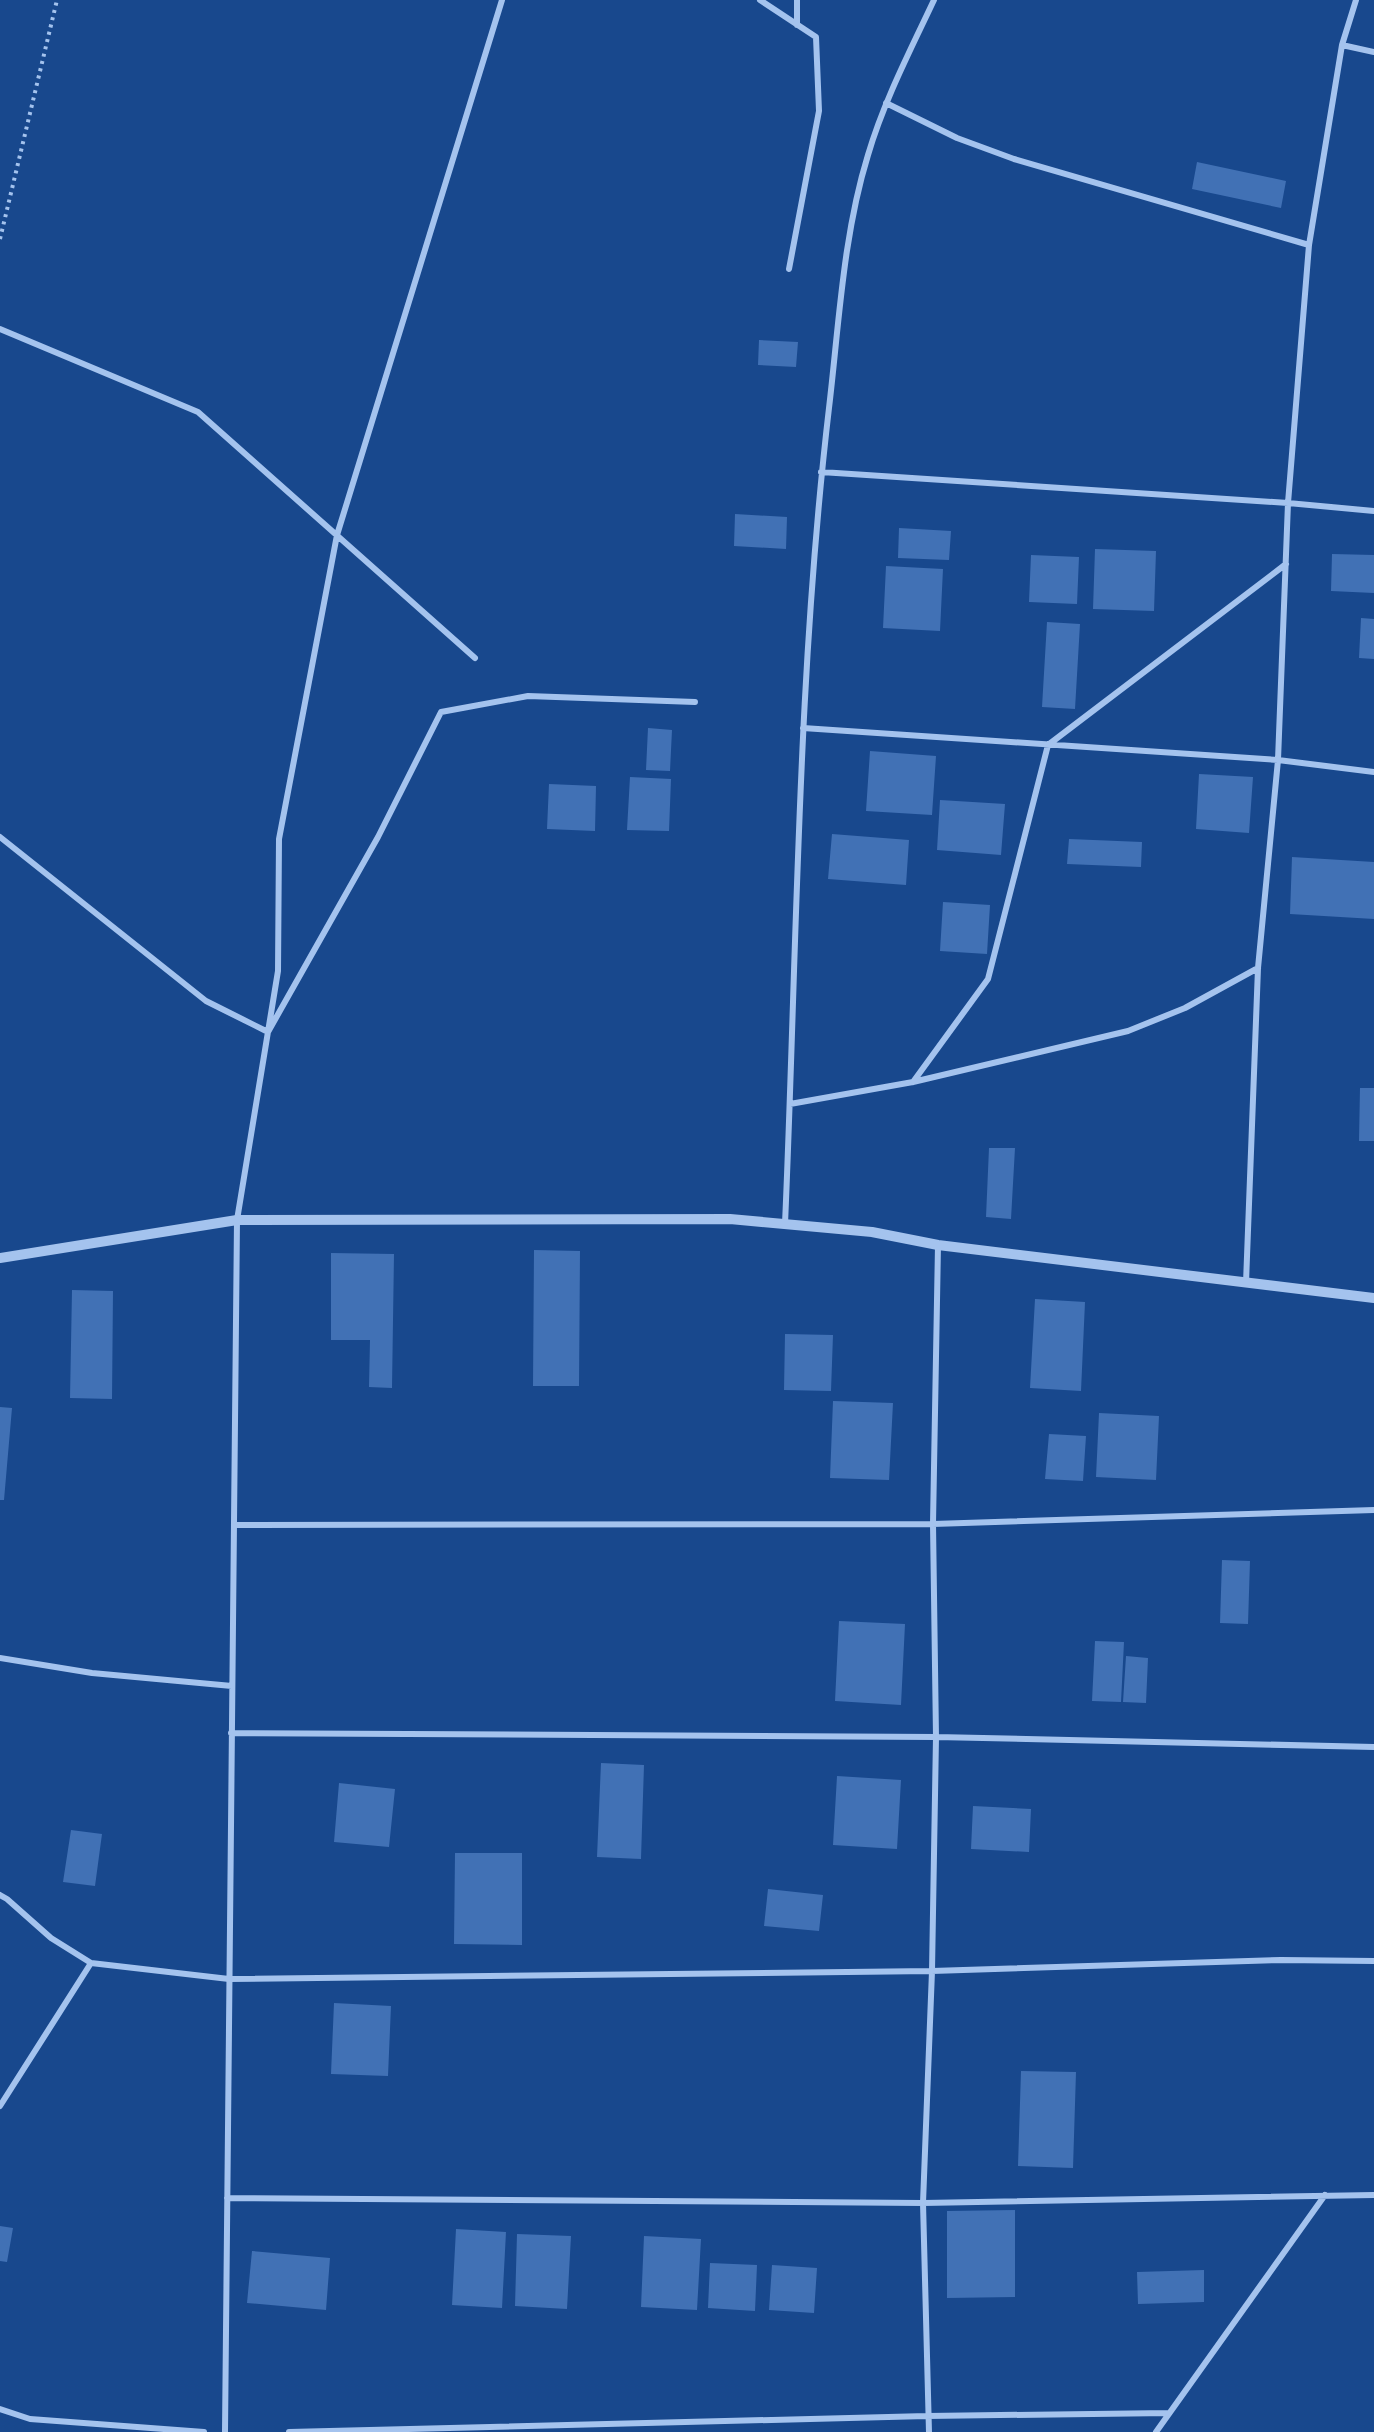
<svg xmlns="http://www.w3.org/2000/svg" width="1374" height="2432" viewBox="0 0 1374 2432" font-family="'IBM Plex Sans',sans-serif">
<rect width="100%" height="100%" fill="#18488d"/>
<path fill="#4171b5" d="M1197,162L1286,181L1281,208L1192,189Z
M759,340L798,342L796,367L758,365Z
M735,514L787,517L786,549L734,546Z
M899,528L951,531L949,560L898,558Z
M1095,549L1156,551L1154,611L1093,609Z
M1332,554L1374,555V593L1331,591Z
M1031,555L1079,557L1077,604L1029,602Z
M886,566L943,569L940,631L883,628Z
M1361,618L1374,619V659L1359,658Z
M1047,622L1080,624L1075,709L1042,707Z
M648,728L672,730L670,771L646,770Z
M870,751L936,756L932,815L866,811Z
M1199,774L1253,777L1249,833L1196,829Z
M630,777L671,779L669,831L627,830Z
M549,784L596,786L595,831L547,829Z
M940,800L1005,804L1001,855L937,850Z
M832,834L909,840L906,885L828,879Z
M1069,839L1142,842L1141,867L1067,864Z
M1292,857L1374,862V919L1290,914Z
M943,902L990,905L987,954L940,951Z
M1360,1088H1374V1141H1359Z
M989,1148H1015L1011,1219L986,1217Z
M534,1250L580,1251L579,1386H533Z
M331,1253L394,1254L392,1388L369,1387L370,1340H331Z
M72,1290L113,1291L112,1399L70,1398Z
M1035,1299L1085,1302L1081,1391L1030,1388Z
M785,1334L833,1335L831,1391L784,1390Z
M833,1401L893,1403L889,1480L830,1478Z
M0,1407L12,1408L4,1500H0Z
M1099,1413L1159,1416L1156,1480L1096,1477Z
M1049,1434L1086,1436L1083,1481L1045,1479Z
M1222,1560L1250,1561L1248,1624L1220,1623Z
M839,1621L905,1624L901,1705L835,1701Z
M1095,1641L1124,1642L1121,1702L1092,1701Z
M1126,1656L1148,1658L1146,1703L1123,1702Z
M601,1763L644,1765L641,1859L597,1857Z
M837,1776L901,1780L897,1849L833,1845Z
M339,1783L395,1789L389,1847L334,1842Z
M973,1806L1031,1809L1029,1852L971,1849Z
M71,1830L102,1834L95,1886L63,1882Z
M455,1853H522V1945L454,1944Z
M768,1889L823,1895L819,1931L764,1926Z
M334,2003L391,2006L388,2076L331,2074Z
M1021,2071L1076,2072L1073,2168L1018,2166Z
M1015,2210V2297L947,2298V2211Z
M0,2226L13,2228L7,2262L0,2261Z
M456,2229L506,2232L502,2308L452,2305Z
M517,2234L571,2236L567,2309L515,2306Z
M644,2236L701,2239L697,2310L641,2307Z
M252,2251L330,2258L326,2310L247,2303Z
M710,2263L757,2265L755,2311L708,2308Z
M772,2265L817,2268L814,2313L769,2310Z
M1204,2270V2302L1138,2304L1137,2272Z"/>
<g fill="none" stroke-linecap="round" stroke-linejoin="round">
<path stroke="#a4c3ee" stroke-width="4" stroke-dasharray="3 4.5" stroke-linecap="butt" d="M0,239L57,0"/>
<path stroke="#a4c3ee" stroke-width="6" d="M760,0L816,37L819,111L789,269
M797,0V25
M1342,45L1374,52
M886,103L957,138L1014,159L1309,245
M0,329L198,412L475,658
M821,472L1288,503L1374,511
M803,728L1278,760L1374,772
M0,837L206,1001L268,1032L378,837L441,712L528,696L695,702
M913,1082L988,979L1048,745L1286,564
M790,1104L913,1082L1128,1031L1185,1008L1258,968
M785,1224C797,952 797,679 829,408C839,324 843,236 868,155C884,101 910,51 934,0
M1246,1283L1258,968L1278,760L1288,503L1309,245L1342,45L1356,0
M234,1525L933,1524L1374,1510
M0,1658L92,1673L232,1686
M231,1733L936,1737L1374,1747
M0,1895L7,1899L51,1938L91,1963L229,1979L932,1971L1281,1960L1374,1961
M0,2106L91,1963
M227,2198L923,2203L1374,2195
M0,2409L30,2419L204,2432
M225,2432L237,1220L278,971L279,839L337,535L502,0
M289,2432L927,2416L1169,2413
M929,2432L923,2203L932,1971L936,1737L933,1524L938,1245
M1156,2432L1325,2195"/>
<path stroke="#a4c3ee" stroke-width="10" d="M0,1258L237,1220L730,1219L872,1232L938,1245L1374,1298"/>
</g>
</svg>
